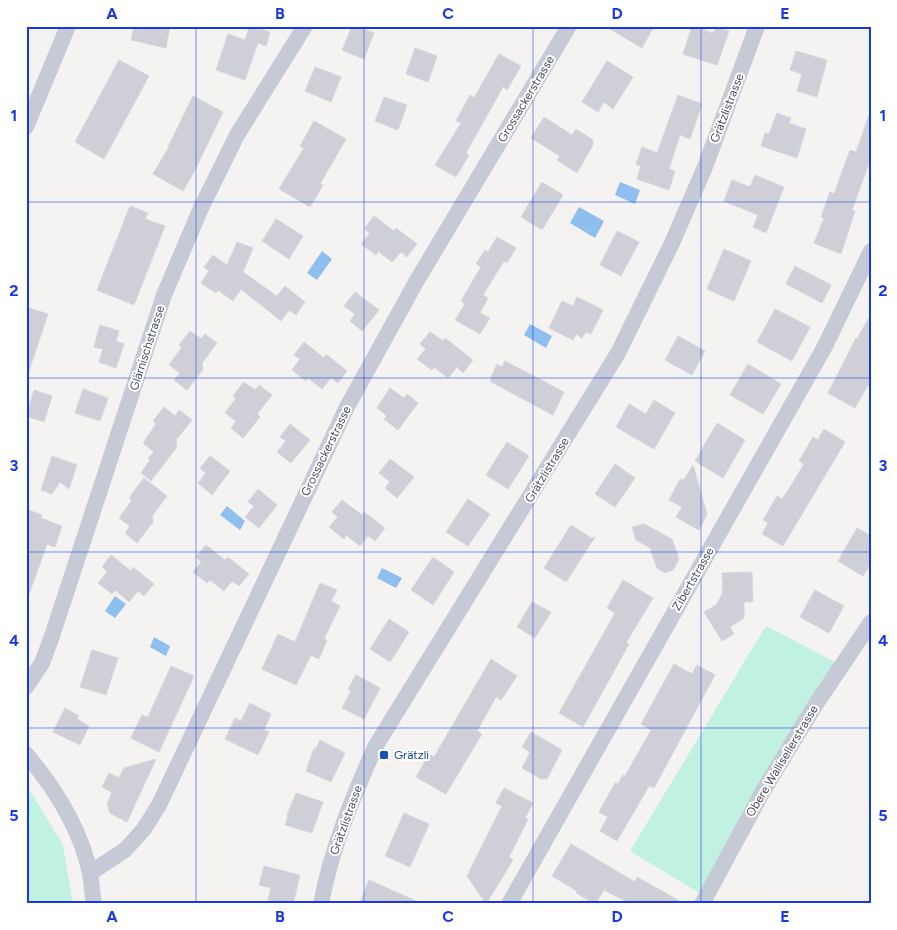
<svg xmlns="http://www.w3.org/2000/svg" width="897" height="930" viewBox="0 0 897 930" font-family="Figtree,sans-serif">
<rect width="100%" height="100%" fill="#f4f3f2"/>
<path fill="#c1f1e1" d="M766,626L837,663L701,894L630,851Z
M26,784L63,845L73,904H26Z"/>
<path fill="#8ebfee" d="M620,182L640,190L635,204L615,195Z
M579,207L604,221L595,238L570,223Z
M322,251L332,259L317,280L307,273Z
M530,324L552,336L546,348L524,335Z
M227,506L245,521L240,530L220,515Z
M382,568L402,578L396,588L377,578Z
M115,596L126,604L115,618L105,611Z
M154,637L170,646L166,656L150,647Z"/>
<path fill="#cfd0d7" stroke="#d6d6dd" d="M134,26H170L166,48L131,40Z
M250,26L270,32L266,46L258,43L245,80L216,70L228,34L245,40Z
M352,26H356L374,33L364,59L342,50Z
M605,26H654L642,48Z
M692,26L713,33L716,27L729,31L717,65L683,54Z
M415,48L437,56L428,82L406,74Z
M796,51L827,60L817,97L797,91L802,74L790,70Z
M499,54L521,66L507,90L503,87L466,153L469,155L456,177L435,165L461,123L456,121L470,95L474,98Z
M119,60L149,76L104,159L75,142Z
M607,61L633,77L613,109L604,102L598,112L582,102Z
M315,67L341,77L331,102L305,91Z
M678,95L702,104L690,139L680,135L669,169L675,171L669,190L637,179L641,166L636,164L642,147L657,153Z
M193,96L223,112L195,170L183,191L153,174L169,147H168Z
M384,97L407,105L398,130L375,121Z
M777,113L791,118L789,123L806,129L797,158L761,146L765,133L769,134Z
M869,115L871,116V158L852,210L855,211L841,254L814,243L824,218L821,217L830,192L834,194L850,150L856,152Z
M544,117L572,135L576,129L593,140V145L577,173L557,160L560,156L531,138Z
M314,121L346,139L320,184L323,185L310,207L279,189L304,148L300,146Z
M755,175L784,187L766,233L753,227L758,215L724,201L732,180L750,187Z
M542,182L563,195L542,230L521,217Z
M130,206L148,213L145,219L165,226L134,305L97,290Z
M374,216L394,231L396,228L417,244L407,257L401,252L392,262L378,251L376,255L361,244L370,233L364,229Z
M276,219L303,236L289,259L262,241Z
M617,231L639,242L621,276L600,265Z
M497,237L516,248L507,263L504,261L483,295L488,298L480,313L490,318L480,334L455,320L465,304L461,301L481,267L476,264L485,250L488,252Z
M237,242L253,248L243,272L277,296L285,286L305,302L296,315L289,310L281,321L241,289L233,301L218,290L216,293L201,283L209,271L204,267L213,255L227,265Z
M724,249L751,261L734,301L707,289Z
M795,266L831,285L822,303L786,284Z
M355,292L379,310L362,331L350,321L355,314L344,306Z
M577,297L603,310L591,334L586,332L582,338L576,334L573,340L549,328L562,301L573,306Z
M26,307L48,314L29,371H26Z
M775,309L810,327L792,361L757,342Z
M871,314V380L855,408L828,393L856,338L857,339Z
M100,325L119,331L116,341L124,344L116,368L99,362L103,349L94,347Z
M190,331L201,339L205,334L217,343L202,363L203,369L187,390L174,380L180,373L169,365L182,347L179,345Z
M430,332L443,341L445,338L473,360L463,373L457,367L448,378L434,367L432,370L417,359L426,349L420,344Z
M678,336L705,351L692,375L665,360Z
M304,342L324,358L326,354L347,371L338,383L331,378L322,389L308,378L306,381L292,370L300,359L294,355Z
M505,361L564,392L553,415L491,382V377L497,364L502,367Z
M748,364L781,384L763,414L730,395Z
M244,382L255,390L259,385L272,395L257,414L260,417L243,438L231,428L236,421L225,413L236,398L233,396Z
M390,388L404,398L407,394L418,403L398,430L384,419L387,416L377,408Z
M83,389L108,398L100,421L75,413Z
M34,390L52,396L44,422L26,416Z
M654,400L675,413L654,449L616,427L629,404L646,414Z
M164,407L175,416L179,410L192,420L176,440L177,447L151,481L141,473L150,460L148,458L154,452L143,443L156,424L153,421Z
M717,423L745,440L723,478L695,461Z
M290,424L310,440L291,463L277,452L286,441L280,437Z
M824,429L845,442L783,546L762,534L768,523L763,520L777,496L782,499L789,489L804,464L799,461L813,437L818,440Z
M507,442L529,456L508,489L486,475Z
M52,456L77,465L69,489L60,482L52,494L41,490Z
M210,456L230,471L212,495L198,483L206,473L200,468Z
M390,459L414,477L397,498L385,488L390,482L379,473Z
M615,464L635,478L615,507L595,494Z
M693,465L707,514L699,530L676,517L682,507L669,500L680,479L684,480Z
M144,478L167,496L152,516L153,522L137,543L125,533L130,526L119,518L132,500L129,498Z
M258,489L277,505L259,528L245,517L254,506L248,502Z
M468,499L490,514L468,546L446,532Z
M342,500L362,515L364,512L385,528L375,541L368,536L360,546L346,535L344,539L329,527L338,517L332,512Z
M26,509L42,515L41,518L62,526L55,547L47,544L28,597H26Z
M644,524L672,539L679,559L673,570L665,573L657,568L650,548L636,540L632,527Z
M571,525L591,538L595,537L566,582L544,568Z
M857,528L871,536V563L863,576L838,561Z
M206,545L225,560L228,557L249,574L239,586L232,581L224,591L210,580L207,583L193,572L201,562L196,557Z
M111,555L131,571L133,567L154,584L144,596L138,591L129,602L115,590L112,594L98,583L107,572L102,567Z
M433,557L454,572L433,605L411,590Z
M752,572L753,602H744V618L730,627L734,634L722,641L704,612L716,605L723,592L722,573Z
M623,580L653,598L626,643L629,644L583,727L559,713L615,613L607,608Z
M320,583L337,590L331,601L340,606L324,639L327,640L319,659L311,655L296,685L262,669L278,634L295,642Z
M815,590L844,606L829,633L800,617Z
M532,602L551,612L535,638L517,627Z
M389,619L409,632L390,662L370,649Z
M92,650L118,658L106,695L80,687Z
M491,659L517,676L501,700L496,697L477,731L482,734L446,794L416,777L429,754L434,757Z
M674,664L692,674L697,665L715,675L654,788L649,786L617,841L600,831L608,817L599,812L615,783L618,784L623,775L625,776L651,730L641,724Z
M171,666L194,676L159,752L131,738L142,715L148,717Z
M356,675L380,688L364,719L342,708L351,691L348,689Z
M250,703L271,714L264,730L269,732L258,755L225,739L235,718L241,721Z
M65,708L79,716L77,719L89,726L80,745L53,732Z
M531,732L562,750L547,779H541L522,768L530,752L522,747Z
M320,740L345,753L331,782L306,771L314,748L316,749Z
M156,759L127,822L110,813L107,804L112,792L102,787L109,773L119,778L124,768Z
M504,788L533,803L525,818L528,819L509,857L513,860L486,904L467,876L502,806L496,803Z
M296,793L323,802L312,833L285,825L288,816L287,815Z
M404,813L429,824L410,867L385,856Z
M571,844L635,882L637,877L685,904H631L604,890L595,904L576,893L577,891L552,876Z
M264,866L300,875L293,904H285L268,900L271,888L259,885Z
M369,880L423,904H359Z"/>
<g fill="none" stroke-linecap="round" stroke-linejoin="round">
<path stroke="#c6cad6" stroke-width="16" d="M26,127L68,26
M26,687L42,663L52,636L164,295L201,208L237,135L305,26
M26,754C55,788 80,828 90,873C92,883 92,894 94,904
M90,873L125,850L144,829L159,805L347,407L416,282L569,26
M321,904C331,849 353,797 375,747L618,353L672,243L705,167L757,26
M509,904L824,348L871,251
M702,904L763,791L816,704L871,622"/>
</g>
<path fill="none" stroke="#1837e9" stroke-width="1" stroke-opacity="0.55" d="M196,26V904M364,26V904M533,26V904M701,26V904M26,202H871M26,378H871M26,552H871M26,728H871"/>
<rect fill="#1a4fb4" stroke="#fff" stroke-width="2" x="379" y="750" width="10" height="10" rx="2.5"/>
<g text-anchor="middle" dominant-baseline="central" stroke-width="4" stroke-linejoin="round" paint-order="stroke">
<g font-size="12" fill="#494f60" stroke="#fff">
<text transform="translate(526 99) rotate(-59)">Grossackerstrasse</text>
<text transform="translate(727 108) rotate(-69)">Grätzlistrasse</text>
<text transform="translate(147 348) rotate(-72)">Glärnischstrasse</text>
<text transform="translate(326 451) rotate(-64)">Grossackerstrasse</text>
<text transform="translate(547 470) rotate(-59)">Grätzlistrasse</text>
<text transform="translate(693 579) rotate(-60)">Zibertstrasse</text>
<text transform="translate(782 761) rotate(-59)">Obere Wallisellerstrasse</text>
<text transform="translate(346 820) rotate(-70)">Grätzlistrasse</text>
</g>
<g font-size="12" fill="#164399" stroke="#fff" text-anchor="start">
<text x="394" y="755">Grätzli</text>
</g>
</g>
<rect width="897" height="930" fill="none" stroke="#ffffff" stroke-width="55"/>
<rect x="28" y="28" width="842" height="874" fill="none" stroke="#1837e9" stroke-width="2"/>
<g font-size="16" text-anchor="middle" font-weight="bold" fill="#1837e9">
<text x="112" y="19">A</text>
<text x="280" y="19">B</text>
<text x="448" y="19">C</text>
<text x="617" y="19">D</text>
<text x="785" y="19">E</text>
<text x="14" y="121">1</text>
<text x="883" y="121">1</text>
<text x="14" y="296">2</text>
<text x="883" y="296">2</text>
<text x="14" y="471">3</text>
<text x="883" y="471">3</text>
<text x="14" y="646">4</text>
<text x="883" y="646">4</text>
<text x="14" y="821">5</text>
<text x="883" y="821">5</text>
<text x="112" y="922">A</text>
<text x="280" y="922">B</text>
<text x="448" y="922">C</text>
<text x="617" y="922">D</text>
<text x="785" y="922">E</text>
</g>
</svg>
